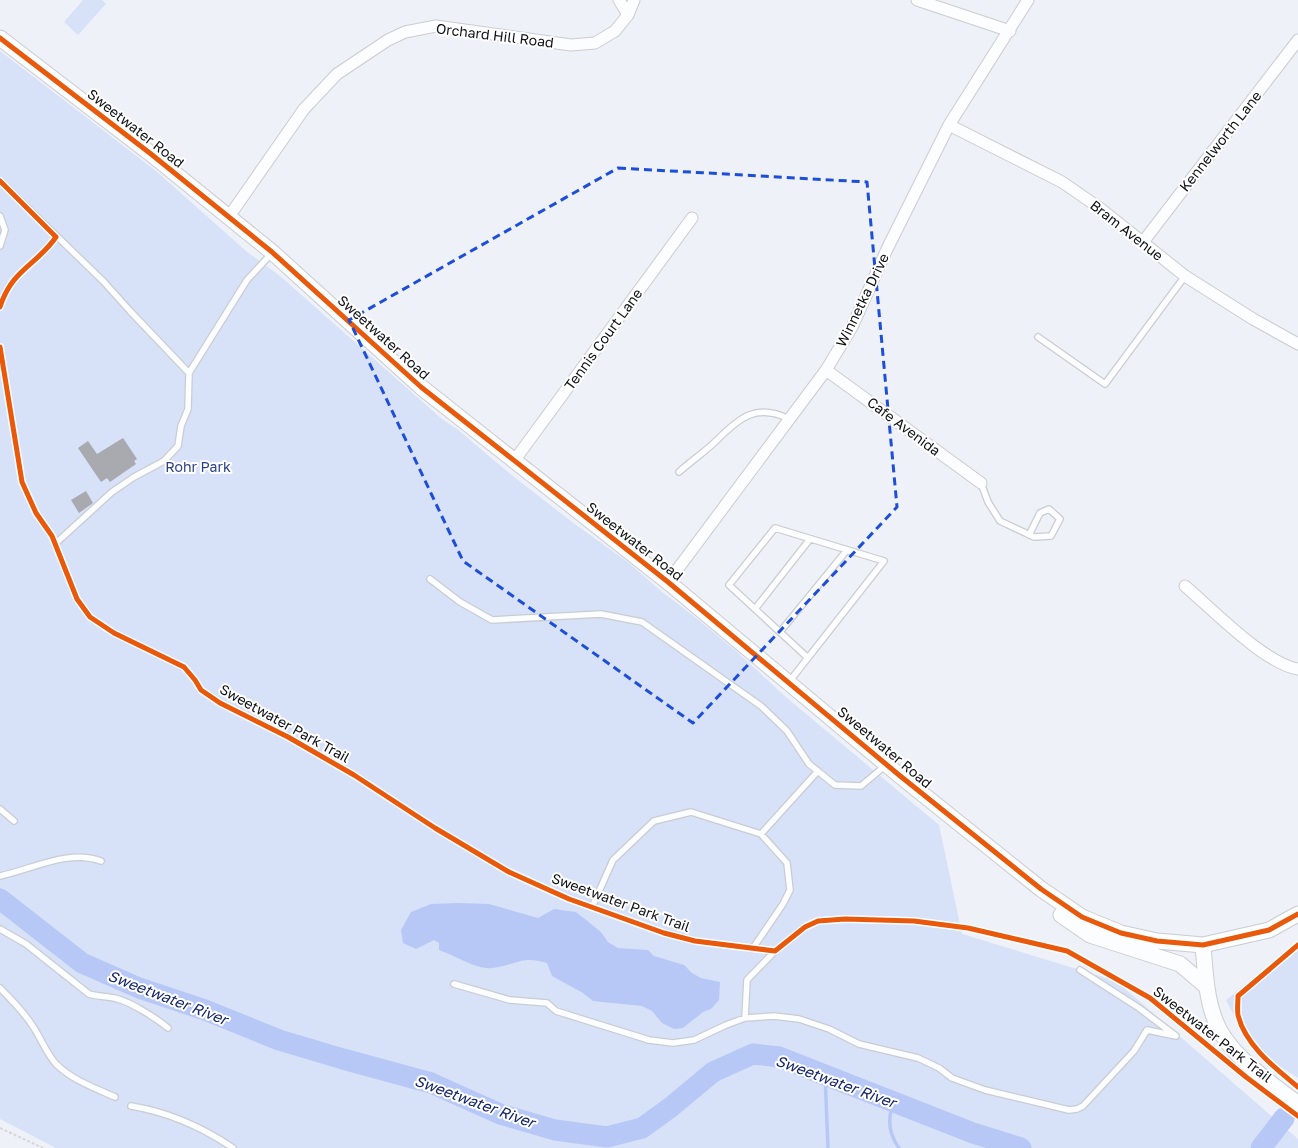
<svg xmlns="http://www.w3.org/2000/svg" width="1298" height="1148" viewBox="0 0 1298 1148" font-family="'Golos Text',sans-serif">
<rect width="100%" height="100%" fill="#eef1f8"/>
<path fill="#d7e1f8" d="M83,0H102L106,4L78,35L64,22Z
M0,51L156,171L246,251L280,276L443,420L457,429L509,473L572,522L629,563L662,592L690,613L735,650L787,698L939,825L962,934L1116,981L1298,1139V1148H56L0,1119Z
M1298,942V1078L1250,1047L1226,1000Z"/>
<path fill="#b7c8f6" d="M0,888L71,944L67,948L0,894Z
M459,903L489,904L538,918L554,909L576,912L601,932L608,942L618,948L648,950L654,956L684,965L692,973L701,978L720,982L719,1000L711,1009L703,1012L683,1028L674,1029L662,1023L652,1011L642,1006L593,1001L583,993L552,976L547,963C522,955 516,965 492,968C477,970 454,955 439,950V943L434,940L416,949L403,943L401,930L411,912L431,904Z"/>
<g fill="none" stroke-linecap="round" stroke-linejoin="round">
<path stroke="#b7c8f6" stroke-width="3.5" d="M825,1075L828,1148
M894,1102C887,1118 889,1134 899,1148"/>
<path stroke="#b7c8f6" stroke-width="21" d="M0,899L82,963L139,988L205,1010L279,1040L343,1059L431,1083L500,1114L555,1130L607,1137L642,1128L671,1107L713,1072L753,1054L779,1057L973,1133L1021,1148
M1261,1148L1284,1118"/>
</g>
<path fill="#a8aaaf" d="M123,438L137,459L134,461L136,464L110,482L107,478L101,482L78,448L88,441L97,454Z
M86,491L93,503L79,513L71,500Z"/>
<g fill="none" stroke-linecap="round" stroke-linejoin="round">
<defs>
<path id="lane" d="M0,181L104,282L130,311L189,373L247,280L272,253
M0,216L5,230L0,246
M1038,337L1105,384L1185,276
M679,472C691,461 705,452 717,440C740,417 757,403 789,419
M981,483L988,502L1000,521L1034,537L1051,536L1060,519L1049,509L1040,513L1029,535
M55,544L112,492L134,477L164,461L178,446L181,426L188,409L189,373
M430,579L460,602L492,620L601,614L642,622L761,706L787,731L809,764L835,785L861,786L886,765
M755,609L810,539
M780,632L847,550
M789,682L884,561L775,528L729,585L808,658
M0,809L14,821
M0,876C33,869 68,849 101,861
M592,907L613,860L654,821L691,812L761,834L818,771
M0,929L26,944L89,994C99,997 108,996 118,999C132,1003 156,1018 168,1028
M753,948L783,904L790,890L787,863L761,834
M454,984L510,1000L547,1003L556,1011L649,1040L673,1043L694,1040L726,1025L745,1018L774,1016L799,1019L829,1029L859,1044L918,1058L939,1068L952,1078L985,1090L1069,1110L1077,1109L1083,1106L1134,1051L1147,1030L1176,1036L1139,1008L1080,970
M0,988C12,1000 23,1011 32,1025C41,1038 46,1053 56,1064C72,1080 95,1088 115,1097
M745,1018L747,980L775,951
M131,1106C168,1112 202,1127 233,1148"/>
<path id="street" d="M619,0L628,15
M917,0L1010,31
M949,125L1062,182L1101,209L1185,276L1253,319L1298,344
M228,218L304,109L337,74L388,40L405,32L436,26L571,45L595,43L615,31L628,15L634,0
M1143,242L1298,40
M826,370L981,483
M514,461L692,218
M668,582L826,370L852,327L888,247L949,125L1028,0
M1185,586C1212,609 1265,664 1298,669"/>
<path id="secondary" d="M0,38L151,154L272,252L421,387L668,582L899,775L1041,889L1082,917L1121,933L1157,941L1203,945L1269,930L1298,914
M1061,915L1090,935L1180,964L1207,987
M1203,945C1205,969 1206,997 1215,1020C1227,1054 1270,1082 1298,1104"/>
</defs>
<use href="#lane" stroke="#caccd1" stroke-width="8"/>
<use href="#street" stroke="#caccd1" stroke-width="13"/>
<use href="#secondary" stroke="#caccd1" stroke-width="17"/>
<path stroke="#d6d7d9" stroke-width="2" stroke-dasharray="3 2" stroke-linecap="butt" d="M0,307L4,295L12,280L52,243
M0,347L22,482L36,513L52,537
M58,552L77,599L90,617L114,633L184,667L195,680L201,690L220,703L288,737L354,775L435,828L509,872L569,899L584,904
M599,909L664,933L695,941L745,947
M782,946L805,927L818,921L845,919L914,921L968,928L1067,951L1150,998L1220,1055
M0,1128L43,1148"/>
<use href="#lane" stroke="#fcfdfe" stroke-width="5.5"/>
<use href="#street" stroke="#fcfdfe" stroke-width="11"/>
<use href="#secondary" stroke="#fcfdfe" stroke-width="15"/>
<defs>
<path id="cycleway" d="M0,38L151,154L272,252L421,387L668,582L899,775L1041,889L1082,917L1121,933L1157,941L1203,945L1269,930L1298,914
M0,181L56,237C36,266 12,269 0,307
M0,347L22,482L36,513L52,536L77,599L90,617L114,633L184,667L195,680L201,690L220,703L288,737L354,775L435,828L509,872L569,899L664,933L695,941L775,951L805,927L818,921L845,919L914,921L968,928L1067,951L1150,998L1246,1077L1298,1116
M1298,945L1238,996C1238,1002 1237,1009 1238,1015C1245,1045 1275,1068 1298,1087"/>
</defs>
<use href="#cycleway" stroke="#fff" stroke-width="8"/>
<use href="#cycleway" stroke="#e8590c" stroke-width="5"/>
</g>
<path fill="none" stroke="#1d4ed8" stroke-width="3" stroke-dasharray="8 5" stroke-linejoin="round" d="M618,168L867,182L897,507L693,723L463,561L349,320Z"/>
<g text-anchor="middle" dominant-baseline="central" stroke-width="4" stroke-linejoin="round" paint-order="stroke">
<g font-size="14" fill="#0f1115" stroke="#fff">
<text transform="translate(495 35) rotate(7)">Orchard Hill Road</text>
<text transform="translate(136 128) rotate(38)">Sweetwater Road</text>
<text transform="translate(1220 141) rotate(-52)">Kennelworth Lane</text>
<text transform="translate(1127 230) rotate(38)">Bram Avenue</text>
<text transform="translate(862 300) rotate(-64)">Winnetka Drive</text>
<text transform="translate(384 337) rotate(42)">Sweetwater Road</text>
<text transform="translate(603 339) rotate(-54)">Tennis Court Lane</text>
<text transform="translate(904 426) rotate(37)">Cafe Avenida</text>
<text transform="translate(635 541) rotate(38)">Sweetwater Road</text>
<text transform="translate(285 723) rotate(29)">Sweetwater Park Trail</text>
<text transform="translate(885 747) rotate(40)">Sweetwater Road</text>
<text transform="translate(621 902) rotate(20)">Sweetwater Park Trail</text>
<text transform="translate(1213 1034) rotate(38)">Sweetwater Park Trail</text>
</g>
<g font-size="14" fill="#2a4087" stroke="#fff">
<text x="198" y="466">Rohr Park</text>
</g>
<g font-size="15" font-style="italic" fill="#15266b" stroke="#fff">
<text transform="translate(168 997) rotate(21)">Sweetwater River</text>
<text transform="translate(836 1081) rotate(20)">Sweetwater River</text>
<text transform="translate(475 1101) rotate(20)">Sweetwater River</text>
</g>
</g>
</svg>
